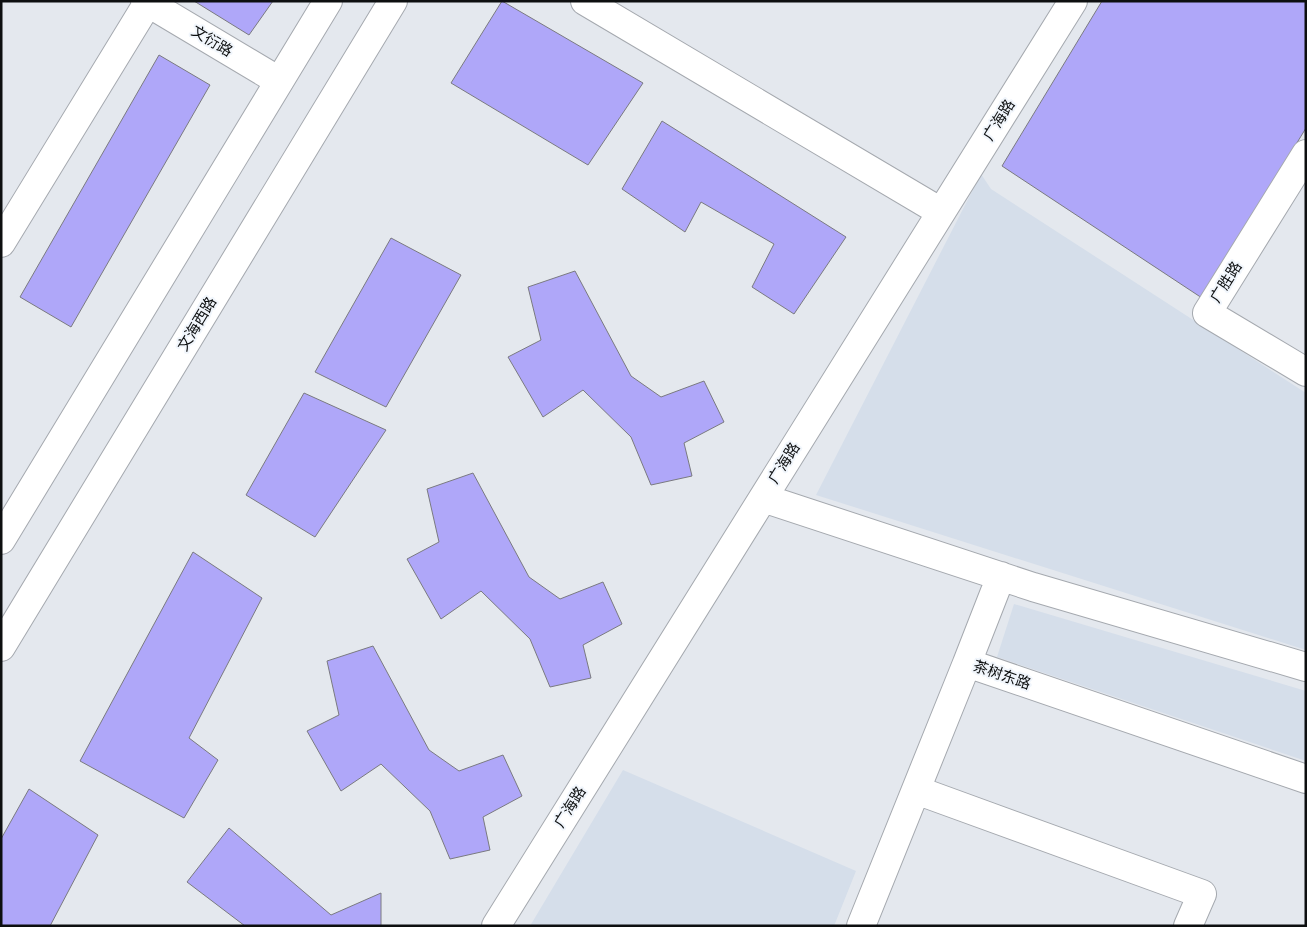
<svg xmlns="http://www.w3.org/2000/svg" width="1307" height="927" viewBox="0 0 1307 927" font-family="Rubik,'Noto Sans SC',sans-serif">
<rect width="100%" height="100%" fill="#e4e8ee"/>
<path fill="#d5deea" d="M981,174L991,189L1306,393V650L816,495Z
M1014,604L1306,691V761L997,657Z
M623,770L856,871L834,926H530Z"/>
<path fill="#afa7f9" stroke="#7a7a80" d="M194,1H273L249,35Z
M502,1L643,83L588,165L451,83Z
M1102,1H1306V128L1202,298L1002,166Z
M159,55L210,85L71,327L20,297Z
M662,121L846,237L794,314L752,287L774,244L701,202L685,232L622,189Z
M391,238L461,275L386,407L315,372Z
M575,271L631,376L661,397L704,381L724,422L684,443L692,476L651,485L631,437L583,390L543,417L508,357L541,340L528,287Z
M304,393L386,430L315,537L246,495Z
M473,473L529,577L560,599L603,582L622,624L583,645L591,678L550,687L530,639L481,591L441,619L407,559L439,542L427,489Z
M193,552L262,598L189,738L218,760L184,818L80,761Z
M373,646L429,750L459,771L503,755L522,796L483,817L490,850L450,859L430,811L381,764L341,791L307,731L339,715L327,661Z
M29,789L98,835L50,926H1V839Z
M229,828L331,915L381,893V926H245L187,882Z"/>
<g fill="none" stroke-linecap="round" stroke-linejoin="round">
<defs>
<path id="minor" d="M145,1L279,81
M585,1L941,212
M1306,154L1207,313L1306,372
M1,243L149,1
M763,498L1033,587L1306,667
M967,663L1001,576
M916,790L1202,894L1188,926
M496,926L1073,1
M861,926L967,663L1306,779"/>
<path id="major" d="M1,540L328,1
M1,647L393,1"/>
</defs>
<use href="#minor" stroke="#a5a9af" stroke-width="30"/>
<use href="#major" stroke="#a5a9af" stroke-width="30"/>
<use href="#minor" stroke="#fff" stroke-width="28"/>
<use href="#major" stroke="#fff" stroke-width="28"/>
</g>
<g text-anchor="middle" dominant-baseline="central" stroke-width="4" stroke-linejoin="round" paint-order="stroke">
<g font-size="15" fill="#0d0f10" stroke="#f1f6fc">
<text transform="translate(212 41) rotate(31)">文衍路</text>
<text transform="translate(999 120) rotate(-58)">广海路</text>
<text transform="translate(1226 282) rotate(-58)">广胜路</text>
<text transform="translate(197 324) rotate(-59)">文海西路</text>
<text transform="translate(784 463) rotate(-58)">广海路</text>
<text transform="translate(1002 675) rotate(19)">茶树东路</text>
<text transform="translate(570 807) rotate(-58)">广海路</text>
</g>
</g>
<rect width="1307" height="927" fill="none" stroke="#0d0f10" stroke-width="5"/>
</svg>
